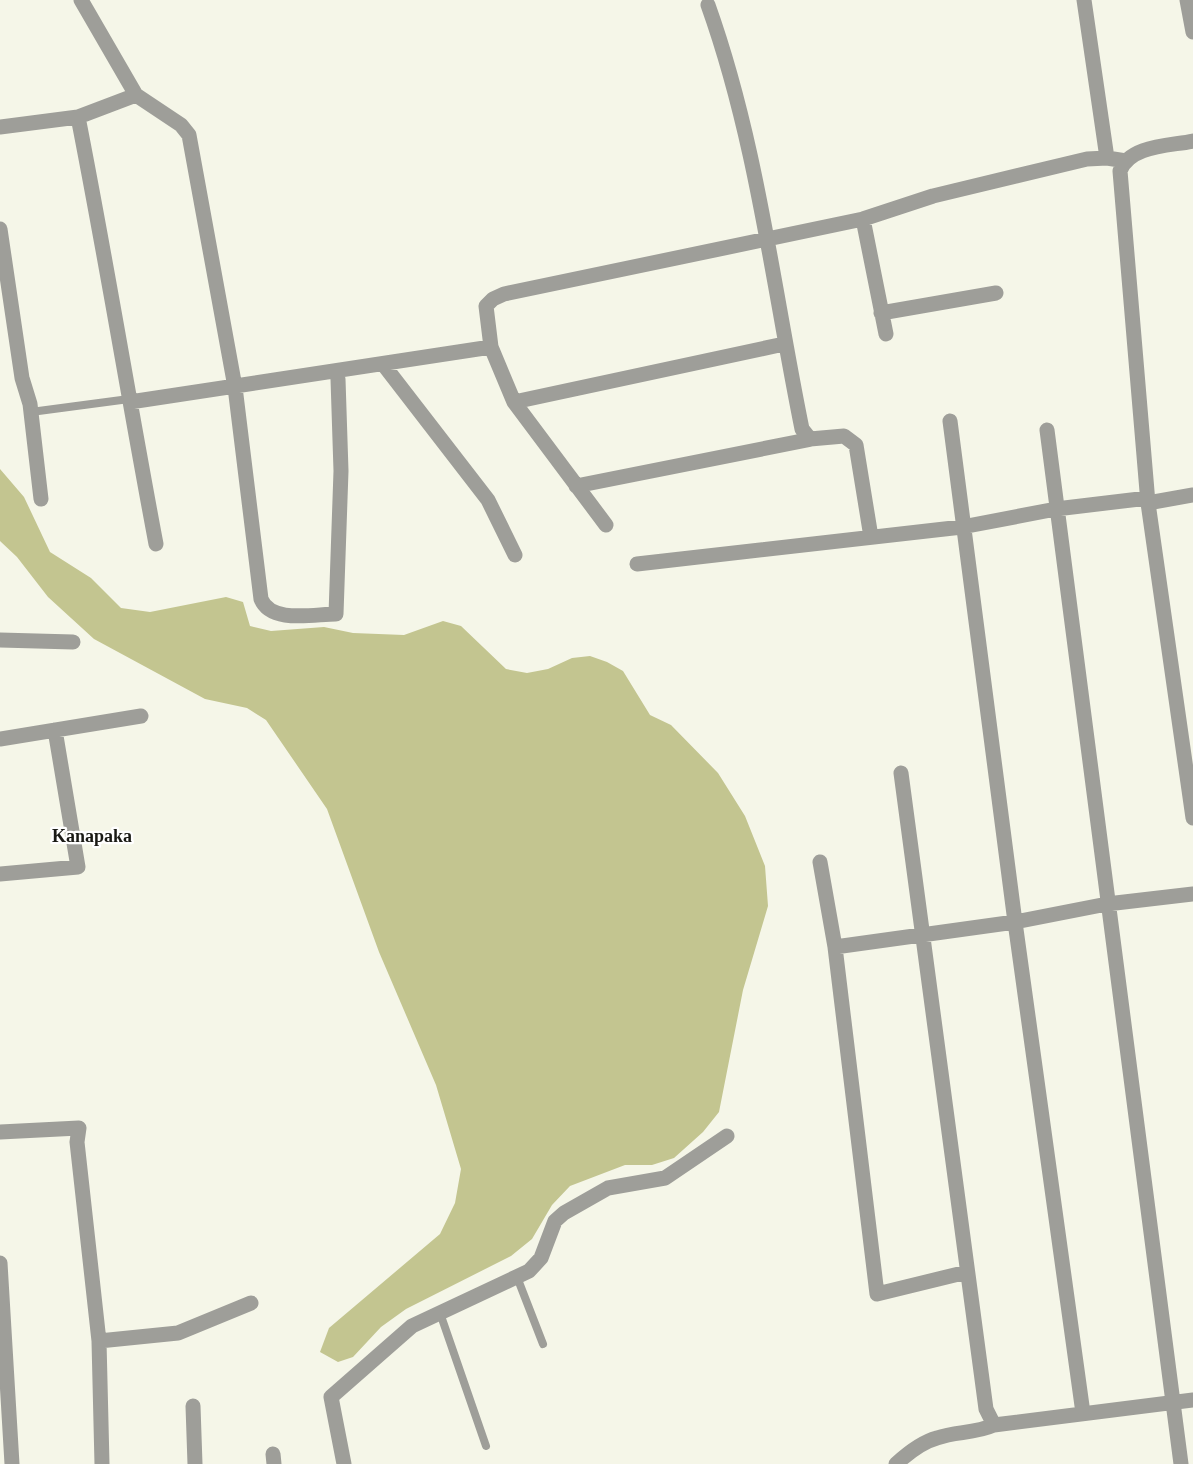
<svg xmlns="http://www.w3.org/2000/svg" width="1193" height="1464" viewBox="0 0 1193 1464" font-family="Georgia,serif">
<rect width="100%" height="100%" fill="#f5f6e8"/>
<path fill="#c3c590" d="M0,469L24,497L50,552L91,578L121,608L150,612L226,597L243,602L250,626L271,631L324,627L353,633L404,635L443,621L461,626L506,669L527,673L548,669L572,658L590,656L607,662L623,671L650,715L671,725L718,773L745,816L765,866L768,906L743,990L719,1112L703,1132L674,1158L652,1165H625L570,1186L552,1205L532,1239L511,1256L406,1309L381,1327L353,1357L338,1362L320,1352L329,1328L440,1234L455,1203L461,1169L436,1085L379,952L327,809L266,720L247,708L205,699L94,639L48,597L17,557L0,541Z"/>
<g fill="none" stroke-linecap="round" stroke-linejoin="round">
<path stroke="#9e9e99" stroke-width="8" d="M31,412L129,399
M517,1277L543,1344
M440,1313L486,1446"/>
<path stroke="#9e9e99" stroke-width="15" d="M81,0L136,95L181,125L189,135L235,387L261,599C271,624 314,614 336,614L341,471L338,379
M1084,0L1107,158
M1187,0L1193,32
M708,5C757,142 773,287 802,429L810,439L844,436L856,445L871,537
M78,117C106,259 129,401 156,544
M0,127L78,117L136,95
M1193,141C1170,146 1130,145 1120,171L1148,503L1193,818
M863,219L886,334
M0,229L22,378L30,404L41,499
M881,313L996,293
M491,347L514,402L606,525
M383,364L488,500L515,555
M130,402L491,347L486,306L493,299L504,294L863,219L933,196L1087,159L1107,158L1126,161
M514,402L784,344
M950,421L1015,922L1083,1413
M1047,430L1181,1464
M576,486L812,439
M1148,503L1193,495
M637,564L962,527L1056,509L1148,498
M0,640L73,642
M0,739L141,716
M901,773L986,1409L994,1425
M820,862L835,947L877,1294L967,1272
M0,874L78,867L55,730
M835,947L1015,922L1107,904L1193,894
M0,1132L79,1128L77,1142L99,1341L102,1464
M0,1263L12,1464
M99,1341L178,1333L251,1303
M193,1406L195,1464
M273,1454L274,1464
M344,1464L331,1397L412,1326L529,1271L541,1258L555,1221L564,1213L608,1188L665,1178L727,1136
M896,1464C908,1453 922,1442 937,1438C956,1431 974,1434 994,1425L1193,1400"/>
</g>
<g text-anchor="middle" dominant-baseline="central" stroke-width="4.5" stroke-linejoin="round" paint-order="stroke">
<g font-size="18" font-weight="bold" fill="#1a1a15" stroke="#fff">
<text x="92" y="836">Kanapaka</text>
</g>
</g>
</svg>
